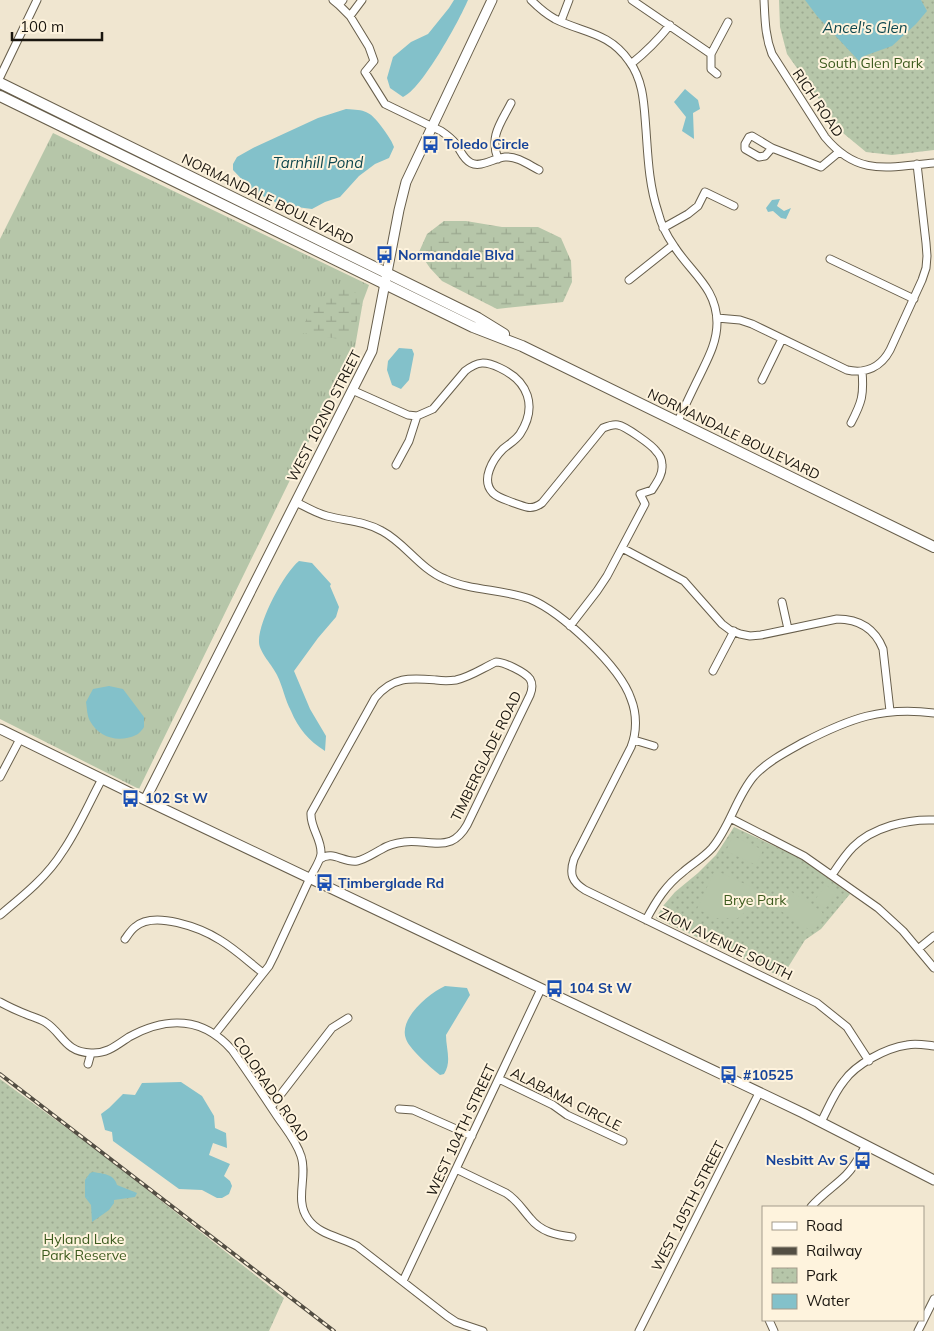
<svg xmlns="http://www.w3.org/2000/svg" width="934" height="1331" viewBox="0 0 934 1331" font-family="Mulish,sans-serif">
<defs>
<pattern id="grass-tufts" width="24" height="20" patternUnits="userSpaceOnUse" patternTransform="scale(1.25)"><rect width="24" height="20" fill="#b6c6a9"/><path d="M3 7l-1-3M5 7V3M7 7l1-3M15 17l-1-3M17 17v-4M19 17l1-3" fill="none" stroke="#9ca990"/></pattern>
<pattern id="wetland-marsh" width="20" height="14" patternUnits="userSpaceOnUse" patternTransform="scale(1.25)"><rect width="20" height="14" fill="#b6c6a9"/><path d="M1 5h8M5 5V1M11 12h8M15 12V8" fill="none" stroke="#9ca990"/></pattern>
<pattern id="park-dots" width="8" height="8" patternUnits="userSpaceOnUse" patternTransform="scale(1.25)"><rect width="8" height="8" fill="#b6c6a9"/><path d="M2 2h.1M6 6h.1" fill="none" stroke="#9ca990" stroke-width="1.8" stroke-linecap="round"/></pattern>
</defs>
<rect width="100%" height="100%" fill="#f0e6d0"/>
<path fill="url(#grass-tufts)" d="M53,133L369,285L363,301L355,347L139,789L0,719V239Z"/>
<path fill="url(#wetland-marsh)" d="M444,221H466L502,227H538L561,238L571,261L572,282L563,302L497,309L442,281L430,268L419,252L427,234Z
M347,288L359,295L360,306L354,333L346,340L300,333L316,299Z"/>
<path fill="url(#park-dots)" d="M779,0H934V150L892,155L866,152L843,133L787,54L780,27Z
M734,827L800,858L850,894L821,929L805,940L782,977L656,918L663,906L675,892L698,873L716,855Z
M0,1079L102,1154L284,1298L269,1331H0Z"/>
<path fill="#b6c6a9" d="M733,836L763,850L756,865L726,851Z
M715,870L760,891L752,906L738,918H716L697,909Z
M826,885L836,893L825,909L814,901Z
M782,888H786L821,911L823,914L824,918L815,929H808L775,907L772,900L779,890Z"/>
<path fill="#83c1ca" d="M454,0H468C459,21 422,89 403,97L390,88L387,78L393,57L411,42L428,34L449,8Z
M805,0H921L927,11L916,24L892,46L864,56L859,61L817,16Z
M685,89L698,100L700,109L693,113L694,139L682,131L686,117L674,102Z
M346,109C365,110 370,111 381,126C386,133 391,139 394,147L389,158L375,164L359,176L340,197L325,202L312,209L281,205L253,191L233,170V164L237,157L253,148L318,118Z
M780,199L777,206L784,211L791,208L786,219L781,218L773,211L768,212L766,208L772,200Z
M399,348L412,349L414,354L409,380L401,389L392,385L387,370L388,361Z
M299,561L312,563L331,584L330,586L339,607L336,617L318,638L294,671L310,709L326,736L325,751C309,741 298,728 291,711C285,700 283,687 277,675C273,666 259,652 259,642C258,622 284,573 299,561Z
M109,686L123,689L144,717V727C142,730 139,734 136,735C119,743 99,738 90,721C87,716 87,708 86,702L93,689Z
M445,986L467,988L470,995L446,1035C446,1049 452,1062 444,1074L440,1075L435,1071C427,1064 409,1048 406,1039C398,1019 429,993 445,986Z
M181,1082L202,1096L214,1116L215,1128L226,1133L227,1148L213,1143L209,1155L230,1164L224,1176L230,1181L232,1186L229,1194L222,1198H217L202,1190L179,1189L113,1141L112,1132L105,1130L101,1114L109,1108L123,1094L135,1095L142,1083Z
M93,1172C104,1174 114,1174 117,1185L137,1193L135,1197L114,1200V1203L109,1210L92,1222L91,1205L85,1197V1180L90,1173Z"/>
<g fill="none" stroke-linecap="round" stroke-linejoin="round">
<defs>
<path id="minor" d="M333,0L339,5L343,0
M362,0L350,16L369,47L374,61L365,72L385,104L441,131C447,135 452,139 456,144C461,151 463,159 471,163C481,168 494,158 505,157C517,156 529,165 539,170
M531,0C538,7 546,14 555,19C583,33 609,32 629,61C644,81 644,106 646,130C648,158 649,185 658,212C661,224 667,236 674,246C691,273 717,288 717,323C717,343 707,360 699,377C692,391 685,406 678,421
M632,0L711,54
M764,0C765,19 765,36 772,54L825,137C858,177 888,167 934,163
M339,5L350,16
M561,21L569,0
M631,64C646,52 658,40 670,25
M717,74L711,69V54L728,22
M0,77L37,0
M772,148L765,156L759,157L745,149V144L749,137L752,136L772,148L821,167L839,152
M498,159C489,136 501,123 511,103
M663,228L688,214L698,206L705,192L734,206
M830,259L914,299
M629,280L673,245
M717,318L740,320L752,324L847,370C866,374 881,367 890,350L922,280L926,268L927,256L926,243L917,164
M762,380L782,339
M352,390L408,415L417,416L433,409L465,371C478,361 485,361 500,368C528,381 538,406 520,434C516,440 509,444 503,449C493,459 480,480 493,493C498,498 507,500 514,503C526,507 531,511 542,503L603,428C608,426 613,424 618,425C625,426 652,445 656,451C660,455 662,460 662,465C663,474 657,482 652,490L640,494L645,504L607,576L597,591L570,626
M851,423C862,402 864,395 862,371
M396,465L409,441L417,416
M296,502C306,507 316,513 327,516C346,521 364,521 382,531C405,543 420,569 445,579C471,591 502,589 530,599C561,612 620,666 631,699C637,714 637,732 631,747L574,859C569,874 572,882 585,890L817,1003L847,1027L869,1061
M622,548L684,581L722,624L730,630L740,634L750,636L761,635L837,619C859,619 875,629 883,649L890,711
M782,602L788,629
M713,671L734,631
M634,740L654,746
M0,777L20,739
M730,818L804,856L878,908L903,931L934,968
M832,875C838,866 845,855 853,847C873,827 907,819 934,820
M0,915C23,896 47,877 63,851C78,829 89,803 102,779
M646,920C656,901 666,885 683,872C692,864 703,858 712,848C730,827 736,797 754,776C768,761 786,752 804,742C849,719 882,706 934,713
M125,939C128,935 131,930 135,927C154,910 201,928 220,940C235,949 249,962 263,973
M918,949L934,936
M0,1002C9,1007 18,1011 28,1015C33,1017 40,1019 45,1022C63,1033 64,1052 91,1053C107,1054 117,1045 129,1037C167,1016 203,1017 232,1050C247,1071 261,1092 275,1113C284,1127 296,1140 301,1156C308,1176 294,1200 308,1219C319,1235 341,1237 357,1246L447,1316L456,1322L483,1331
M215,1034L269,966L274,956C286,930 298,904 310,878C313,871 320,862 321,854C322,839 310,828 311,813L375,698C393,676 411,678 436,680C443,681 449,681 456,680C470,677 483,668 496,662C504,662 525,672 530,679C533,684 532,690 530,695L467,825C463,832 458,838 451,841C436,847 419,839 404,842C396,843 388,845 382,849C374,853 366,859 357,861C343,863 333,850 320,859
M88,1064L91,1053
M499,1079L553,1105L567,1115L623,1141
M271,1107L332,1028L348,1018
M399,1109L413,1110L472,1136
M821,1122C828,1109 834,1093 844,1081C856,1064 886,1048 907,1045C916,1043 925,1045 934,1046
M456,1169L506,1193C517,1200 522,1209 530,1218C541,1232 556,1235 572,1237
M811,1207C821,1195 835,1186 846,1175C855,1166 860,1156 866,1145
M403,1281L541,989
M769,1320L774,1331
M639,1331L759,1093
M918,1331L934,1299"/>
<path id="tertiary" d="M0,729L145,800L803,1113L934,1180
M145,800L372,351L399,210L406,182L492,0"/>
<path id="secondary" d="M0,83L478,318L504,334
M0,96L473,327L522,346L934,547"/>
</defs>
<use href="#minor" stroke="#675e4b" stroke-width="9"/>
<use href="#tertiary" stroke="#675e4b" stroke-width="11"/>
<use href="#secondary" stroke="#675e4b" stroke-width="12"/>
<use href="#minor" stroke="#fff" stroke-width="7"/>
<use href="#tertiary" stroke="#fff" stroke-width="9"/>
<use href="#secondary" stroke="#fff" stroke-width="10"/>
<defs>
<path id="rail" d="M0,1074L334,1331"/>
</defs>
<use href="#rail" stroke="#534e43" stroke-width="4"/>
<use href="#rail" stroke="#fef3dd" stroke-width="2" stroke-dasharray="5.5" stroke-linecap="butt"/>
</g>
<defs>
<symbol id="bus-bare" viewBox="-9 -9 18 18"><path d="M-5-6H5V4H4V6H2V4H-2V6H-4V4H-5ZM-3.5-4V0h7V-4ZM-3.5 1.2v1.5H-2V1.2ZM2 1.2v1.5H3.5V1.2Z" fill="#1a4fb4" stroke="#fef3dd" stroke-width="2.5" paint-order="stroke"/></symbol>
</defs>
<g fill-rule="evenodd">
<use href="#bus-bare" x="418" y="132" width="25" height="25"/>
<use href="#bus-bare" x="372" y="242" width="25" height="25"/>
<use href="#bus-bare" x="118" y="786" width="25" height="25"/>
<use href="#bus-bare" x="312" y="870" width="25" height="25"/>
<use href="#bus-bare" x="542" y="976" width="25" height="25"/>
<use href="#bus-bare" x="716" y="1062" width="25" height="25"/>
<use href="#bus-bare" x="850" y="1148" width="25" height="25"/>
</g>
<g text-anchor="middle" dominant-baseline="central" stroke-width="4" stroke-linejoin="round" paint-order="stroke">
<g font-size="14" fill="#3d5b1e" stroke="#fef3dd">
<text x="871" y="63">South Glen Park</text>
<text x="755" y="900">Brye Park</text>
<text x="84" y="1239">Hyland Lake<tspan x="84" dy="16">Park Reserve</tspan></text>
</g>
<g font-size="14" fill="#1a160f" stroke="#fef3dd">
<text transform="translate(818 103) rotate(56)">RICH ROAD</text>
<text transform="translate(268 199) rotate(26)">NORMANDALE BOULEVARD</text>
<text transform="translate(324 416) rotate(-63)">WEST 102ND STREET</text>
<text transform="translate(734 434) rotate(26)">NORMANDALE BOULEVARD</text>
<text transform="translate(486 756) rotate(-64)">TIMBERGLADE ROAD</text>
<text transform="translate(726 944) rotate(26)">ZION AVENUE SOUTH</text>
<text transform="translate(271 1089) rotate(56)">COLORADO ROAD</text>
<text transform="translate(566 1099) rotate(27)">ALABAMA CIRCLE</text>
<text transform="translate(461 1130) rotate(-65)">WEST 104TH STREET</text>
<text transform="translate(688 1206) rotate(-63)">WEST 105TH STREET</text>
</g>
<g font-size="14" font-weight="bold" fill="#164399" stroke="#fef3dd" text-anchor="start">
<text x="444" y="144">Toledo Circle</text>
<text x="398" y="255">Normandale Blvd</text>
<text x="145" y="798">102 St W</text>
<text x="338" y="883">Timberglade Rd</text>
<text x="569" y="988">104 St W</text>
<text x="743" y="1075">#10525</text>
<text x="848" y="1160" text-anchor="end">Nesbitt Av S</text>
</g>
<g font-size="15" font-style="italic" fill="#0e474e" stroke="#fef3dd">
<text x="865" y="27">Ancel's Glen</text>
<text x="318" y="162">Tarnhill Pond</text>
</g>
</g>
<rect x="762" y="1206" width="162" height="115" fill="#fef3dd" stroke="#a39b8b"/>
<rect x="772" y="1222" width="25" height="8" fill="#ffffff" stroke="#a39b8b"/>
<text x="806" y="1231" font-size="15" fill="#1a160f">Road</text>
<rect x="772" y="1247" width="25" height="8" fill="#534e43" stroke="#a39b8b"/>
<text x="806" y="1256" font-size="15" fill="#1a160f">Railway</text>
<rect x="772" y="1268" width="25" height="15" fill="url(#park-dots)" stroke="#a39b8b"/>
<text x="806" y="1281" font-size="15" fill="#1a160f">Park</text>
<rect x="772" y="1294" width="25" height="15" fill="#83c1ca" stroke="#a39b8b"/>
<text x="806" y="1306" font-size="15" fill="#1a160f">Water</text>
<path d="M12 32v8h90v-8" fill="none" stroke="#1a160f" stroke-width="2.5"/>
<text x="20" y="32" font-size="15" fill="#1a160f" stroke="#fef3dd" stroke-width="4" paint-order="stroke">100 m</text>
</svg>
